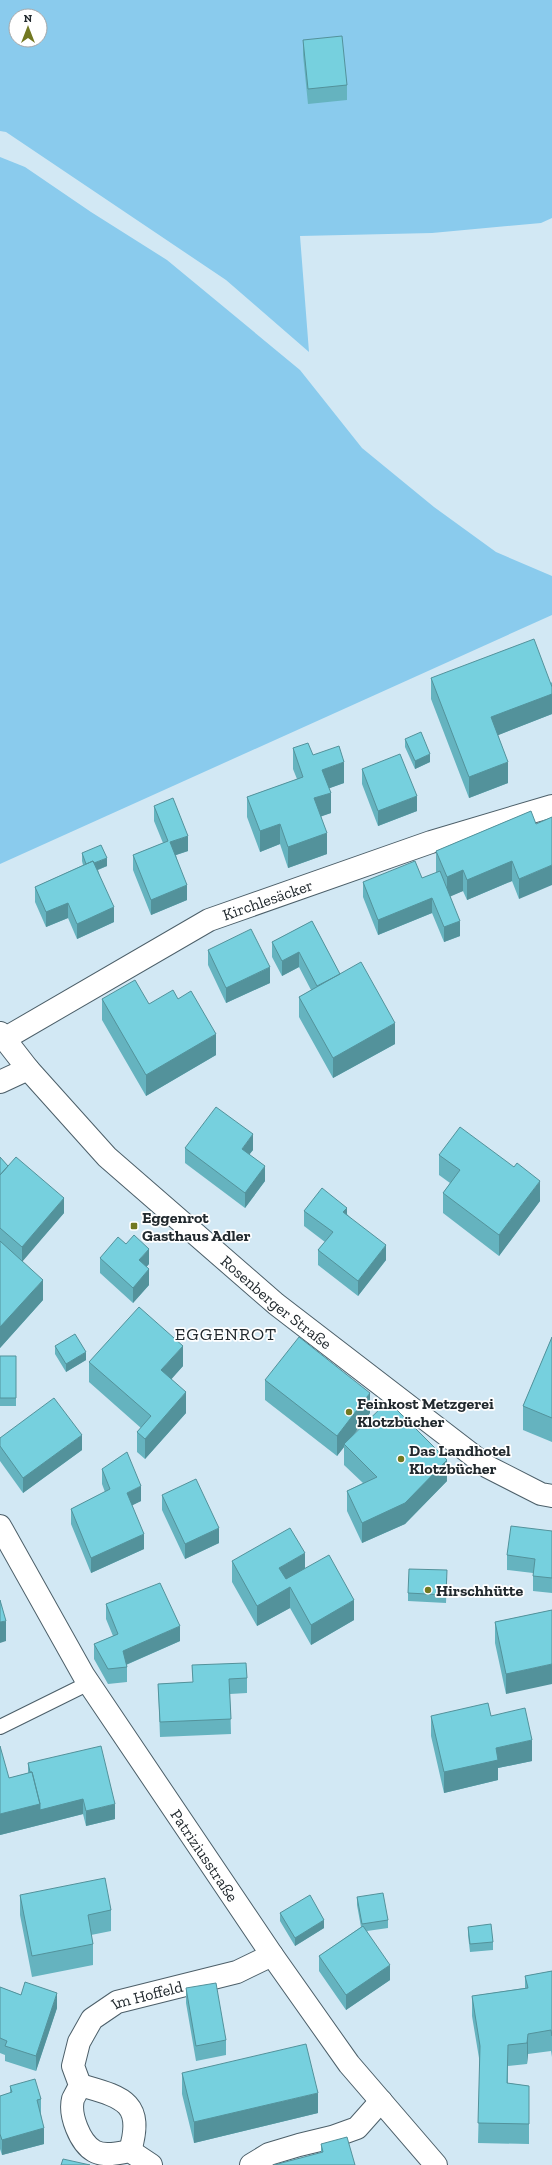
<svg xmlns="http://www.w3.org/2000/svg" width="552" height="2165" viewBox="0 0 552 2165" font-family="'Zilla Slab',serif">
<rect width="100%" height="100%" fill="#d2e8f4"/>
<path fill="#8acbed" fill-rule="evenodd" d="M0,0H552V218L541,223L432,233L300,236L309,352L226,280L6,132L0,131ZM16,16H40V40H16Z
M0,157L25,167L91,212L167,260L300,370L362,448L434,507L496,552L552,576V615L0,864Z"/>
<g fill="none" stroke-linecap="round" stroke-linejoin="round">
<defs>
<path id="service" d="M0,1727L89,1683"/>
<g id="minor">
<path id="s1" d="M4,1039L209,920L431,842L552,806"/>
<path d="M0,1082L28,1069"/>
<path id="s2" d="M0,1526L84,1676L272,1955L349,2064L436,2165"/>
<path d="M80,2085C121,2097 145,2101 130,2151"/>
<path id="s3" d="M151,2165L130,2151C120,2153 104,2157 94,2151C80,2143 69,2115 73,2099C75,2095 78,2090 80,2085L73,2066L79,2042L92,2019L117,2002L237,1972L272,1955"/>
<path d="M251,2165L269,2154L299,2145L332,2137L357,2128L381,2101"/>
</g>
<g id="secondary">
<path id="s4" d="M0,1033L28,1069L107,1157L276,1304L488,1467L541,1494L552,1496"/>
</g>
</defs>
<use href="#service" stroke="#4c5f69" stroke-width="16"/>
<use href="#minor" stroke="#4c5f69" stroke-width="24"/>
<use href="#secondary" stroke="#4c5f69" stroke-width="24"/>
<use href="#service" stroke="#fff" stroke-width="14"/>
<use href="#minor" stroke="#fff" stroke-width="22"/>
<use href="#secondary" stroke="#fff" stroke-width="22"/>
</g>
<path fill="#65b3bf" d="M303,40L347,85V100L308,104L303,55Z
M431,678L551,685V683L552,682V714L498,735L508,783L469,798L431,699Z
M405,739L430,762L415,769L405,747Z
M293,748L313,755L344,783L329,788L331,813L321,816L327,854L288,868L280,844L260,852L247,817V797L297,779L293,769Z
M362,769L417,811L378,826L362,784Z
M154,806L188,851L176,855L187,900L151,915L133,870V855L163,843L154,821Z
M531,811L519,899L512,881L467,900L463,891L450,896L460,936L444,942L432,913L378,935L363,897V882L422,878L436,873V851Z
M82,853L107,866L98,870L114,922L77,939L68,918L46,927L35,902V887L83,865L82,861Z
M312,921L340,974L395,1044L333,1078L299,1017V997L311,990L299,967L282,976L272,957V942Z
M208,950L270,983L226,1003L208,965Z
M102,999L149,1004L178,999L216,1055L146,1096L102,1020Z
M185,1148L253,1150L249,1154L265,1181L245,1208L185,1163Z
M439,1155L514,1167L540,1201L499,1256L443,1213V1193L450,1183L439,1175Z
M0,1157L8,1166L64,1213L22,1261L43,1300L0,1348Z
M304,1211L347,1214L386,1260L358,1296L318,1265V1250L325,1242L304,1226Z
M126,1244L149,1264L146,1267L149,1285L133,1303L100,1273V1258Z
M552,1337V1442L523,1430V1406Z
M55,1346L86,1360L66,1372L55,1354Z
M0,1356H16V1406H0Z
M89,1362L183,1366L171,1379L186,1413L145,1459L137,1452V1432L141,1428L89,1382Z
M265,1380L370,1413L353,1435L447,1481L405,1524L362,1543L347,1511V1491L363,1483L344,1465V1447L337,1456L265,1400Z
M0,1438L82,1450L23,1493L0,1461Z
M102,1469L141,1501L132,1505L144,1549L91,1573L71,1524V1509L105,1492L102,1484Z
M162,1495L219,1543L185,1559L162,1510Z
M552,1531V1593L533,1591V1573L507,1570V1555Z
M232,1561L305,1569L354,1620L311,1645L290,1608L257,1626L232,1582Z
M447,1578L446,1603L408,1601V1593Z
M106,1604L180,1641L126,1665L127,1667V1682L108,1684L94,1659V1644L113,1636L106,1619Z
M552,1610L506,1694L495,1643V1622Z
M192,1665L247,1678V1693L230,1694L231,1734L160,1737L158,1684L193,1682Z
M431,1716H491L532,1761L498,1768V1780L444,1793L431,1736Z
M28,1763L115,1819L86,1826L83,1814L0,1835L9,1778L28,1773Z
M20,1895L111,1910V1931L91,1935L93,1944V1965L32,1977L20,1915Z
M357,1897L388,1920V1928L367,1931L390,1980L346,2010L319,1971V1956L361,1927L357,1905Z
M280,1913L324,1928L295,1946L280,1921Z
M468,1927L493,1942V1950L470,1952L468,1935Z
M552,1971V2057L551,2051L528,2054L527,2064L508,2066V2083L529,2086V2144L478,2143L480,2064L472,2016V1996L525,1988V1976Z
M0,1987L57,2008L36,2071L5,2061V2055L0,2053Z
M186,1988L226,2040V2055L196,2061L186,2003Z
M182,2073L318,2113L194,2143L182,2094Z
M10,2086L41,2099V2114L44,2144L2,2155L0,2149V2096L10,2093Z
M321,2144L355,2165L321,2152Z"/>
<path fill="#53929b" d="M552,694V714L491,738V717Z
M430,754V762L415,769V761Z
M344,762V783L322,791V770Z
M508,762V783L469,798V777Z
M331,793V813L314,819V798Z
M417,796V811L378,826V811Z
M280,824V844L260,852V831Z
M327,833V854L288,868V847Z
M188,836V851L170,857V842Z
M107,858V866L87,874V866Z
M512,861V881L467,900V880Z
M552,865V885L519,899V879Z
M463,870V891L447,898V877Z
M187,885V900L151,915V900Z
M432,898V913L378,935V920Z
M68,903V918L46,927V912Z
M114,907V922L77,939V924Z
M460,921V936L444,942V927Z
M299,952V967L282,976V961Z
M270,967V983L226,1003V988Z
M395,1023V1044L333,1078V1058Z
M216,1034V1055L146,1096V1075Z
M253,1134V1150L242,1164V1149Z
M265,1166V1181L245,1208V1193Z
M540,1181V1201L499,1256V1235Z
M64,1198V1213L22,1262V1247Z
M347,1208V1223L343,1212Z
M386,1245V1260L358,1296V1281Z
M149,1249V1264L139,1275V1260Z
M149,1269V1285L133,1303V1288Z
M43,1280V1300L0,1348V1327Z
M183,1346V1366L161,1391V1370Z
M86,1352V1360L66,1372V1364Z
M186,1392V1413L145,1459V1439Z
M370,1393V1413L345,1446L344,1444V1447L337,1456V1436Z
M82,1435V1450L23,1493V1478Z
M447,1460V1481L405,1524L362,1543V1523Z
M141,1486V1501L127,1508V1493Z
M219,1528V1543L185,1559V1544Z
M144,1534V1549L91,1573V1558Z
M305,1553V1574L279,1589V1568Z
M290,1587V1608L257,1626V1606Z
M354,1600V1620L311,1645V1625Z
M6,1621V1641L0,1643V1622Z
M180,1626V1641L123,1666V1651Z
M552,1664V1684L506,1694V1674Z
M532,1740V1761L498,1768V1780L444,1793V1772L496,1748Z
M83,1799V1814L0,1835V1814L40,1804Z
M115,1804V1819L86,1826V1811Z
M324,1920V1928L295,1946V1938Z
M390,1965V1980L346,2010V1995Z
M57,1993V2008L36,2071V2056Z
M528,2034V2054L527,2064V2043Z
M318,2093V2113L194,2143V2122Z
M44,2128V2144L2,2155V2140Z"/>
<path fill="#76d0de" stroke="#53929b" d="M342,36L347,85L308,89L303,40Z
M534,639L552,687V694L491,717L508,762L469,777L431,678Z
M421,732L430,754L415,761L405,739Z
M308,743L313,755L339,746L344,762L322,770L331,793L314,798L327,833L288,847L280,824L260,831L247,797L303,777L293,748Z
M400,754L417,796L378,811L362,769Z
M173,798L188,836L170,842L187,885L151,900L133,855L168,841L154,806Z
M531,811L536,824L552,817V865L519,879L512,861L467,880L463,870L447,877L436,851Z
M101,845L107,858L94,863L93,861L86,864L82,853Z
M93,861L114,907L77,924L68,903L46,912L35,887Z
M415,861L422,878L440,871L460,921L444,927L432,898L378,920L363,882Z
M312,921L340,974L317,986L299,952L282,961L272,942Z
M251,929L270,967L226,988L208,950Z
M361,962L395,1023L333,1058L299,997Z
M135,980L149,1004L173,990L178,999L191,991L216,1034L146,1075L102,999Z
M216,1107L253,1134L242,1149L265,1166L245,1193L185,1148Z
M460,1127L514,1167L517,1163L540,1181L499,1235L443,1193L460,1170L439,1155Z
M0,1157L8,1166L0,1175Z
M16,1157L64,1198L22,1247L0,1228V1175Z
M322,1188L347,1208L343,1212L386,1245L358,1281L318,1250L333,1232L304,1211Z
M134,1235L149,1249L139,1260L149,1269L133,1288L100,1258L118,1237L126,1244Z
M0,1241L43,1280L0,1327Z
M139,1307L183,1346L161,1370L186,1392L145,1439L137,1432L151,1416L89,1362Z
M75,1334L86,1352L66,1364L55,1346Z
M299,1337L370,1393L337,1436L265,1380Z
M552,1337V1418L523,1406Z
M0,1356H16V1398H0Z
M54,1398L82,1435L23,1478L0,1446V1438Z
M388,1401L447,1460L405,1503L362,1523L347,1491L377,1477L344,1444Z
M127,1452L141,1486L127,1493L144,1534L91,1558L71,1509L110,1489L102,1469Z
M196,1479L219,1528L185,1544L162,1495Z
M511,1526L552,1531V1578L533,1576L535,1559L507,1555Z
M290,1528L305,1553L279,1568L286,1579L329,1555L354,1600L311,1625L290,1587L257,1606L232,1561Z
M409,1569L447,1570L446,1595L408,1593Z
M160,1583L180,1626L123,1651L127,1667L108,1669L94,1644L118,1634L106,1604Z
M0,1600L6,1621L0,1622Z
M552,1610V1664L506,1674L495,1622Z
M246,1663L247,1678L229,1679L231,1719L160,1722L158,1684L193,1682L192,1665Z
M488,1703L491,1716L525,1708L532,1740L496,1748L498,1760L444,1772L431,1716Z
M101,1746L115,1804L86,1811L83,1799L40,1810V1804L32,1772H30L28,1763Z
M0,1747V1746L9,1778L32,1772L40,1804L0,1814Z
M105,1878L111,1910L88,1915L93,1944L32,1956L20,1895Z
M383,1893L388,1920L362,1924L357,1897Z
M310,1895L324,1920L295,1938L280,1913Z
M491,1924L493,1942L470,1944L468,1927Z
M363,1926L390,1965L346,1995L319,1956Z
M552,1971V2036L551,2030L528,2034L527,2043L508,2045L507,2083L529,2086V2124L478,2123L480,2046L472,1996L528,1988L525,1976Z
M25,1982L57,1993L36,2056L5,2046L7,2041L0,2038V1987L21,1995Z
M216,1983L226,2040L196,2046L186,1988Z
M306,2044L318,2093L194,2122L182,2073Z
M35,2079L41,2099L37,2100L44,2128L2,2140L0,2134V2096L12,2092L10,2086Z
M347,2137L355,2165H274L323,2152L321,2144Z
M63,2159L90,2165H61Z"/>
<g fill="#727821" stroke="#fff" stroke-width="1.5">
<rect x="130" y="1222" width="8" height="8" rx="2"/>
<circle cx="349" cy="1412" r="4"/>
<circle cx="401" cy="1459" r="4"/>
<circle cx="428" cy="1590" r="4"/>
</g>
<g text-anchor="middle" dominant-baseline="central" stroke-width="3.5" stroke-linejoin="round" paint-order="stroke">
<g font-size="16" fill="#21292e" stroke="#fff">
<text stroke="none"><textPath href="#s1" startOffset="299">Kirchlesäcker</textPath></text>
<text stroke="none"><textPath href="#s4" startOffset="387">Rosenberger Straße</textPath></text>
<text stroke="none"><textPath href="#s2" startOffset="388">Patriziusstraße</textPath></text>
<text stroke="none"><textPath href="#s3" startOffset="269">Im Hoffeld</textPath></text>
</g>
<g font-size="16" font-weight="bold" fill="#21292e" stroke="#fff" text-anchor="start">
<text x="142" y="1217">Eggenrot<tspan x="142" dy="18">Gasthaus Adler</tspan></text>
<text x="357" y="1403">Feinkost Metzgerei<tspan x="357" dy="18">Klotzbücher</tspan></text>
<text x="409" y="1450">Das Landhotel<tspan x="409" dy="18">Klotzbücher</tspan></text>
<text x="436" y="1590">Hirschhütte</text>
</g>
<g font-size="18" letter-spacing="1" fill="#21292e" stroke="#fff">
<text x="226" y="1334">EGGENROT</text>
</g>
</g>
<g transform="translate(28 28)"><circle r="19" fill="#ffffff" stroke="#a6a9ab"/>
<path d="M0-3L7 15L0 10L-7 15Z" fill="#727821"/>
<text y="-6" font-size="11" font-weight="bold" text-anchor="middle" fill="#21292e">N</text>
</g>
</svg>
